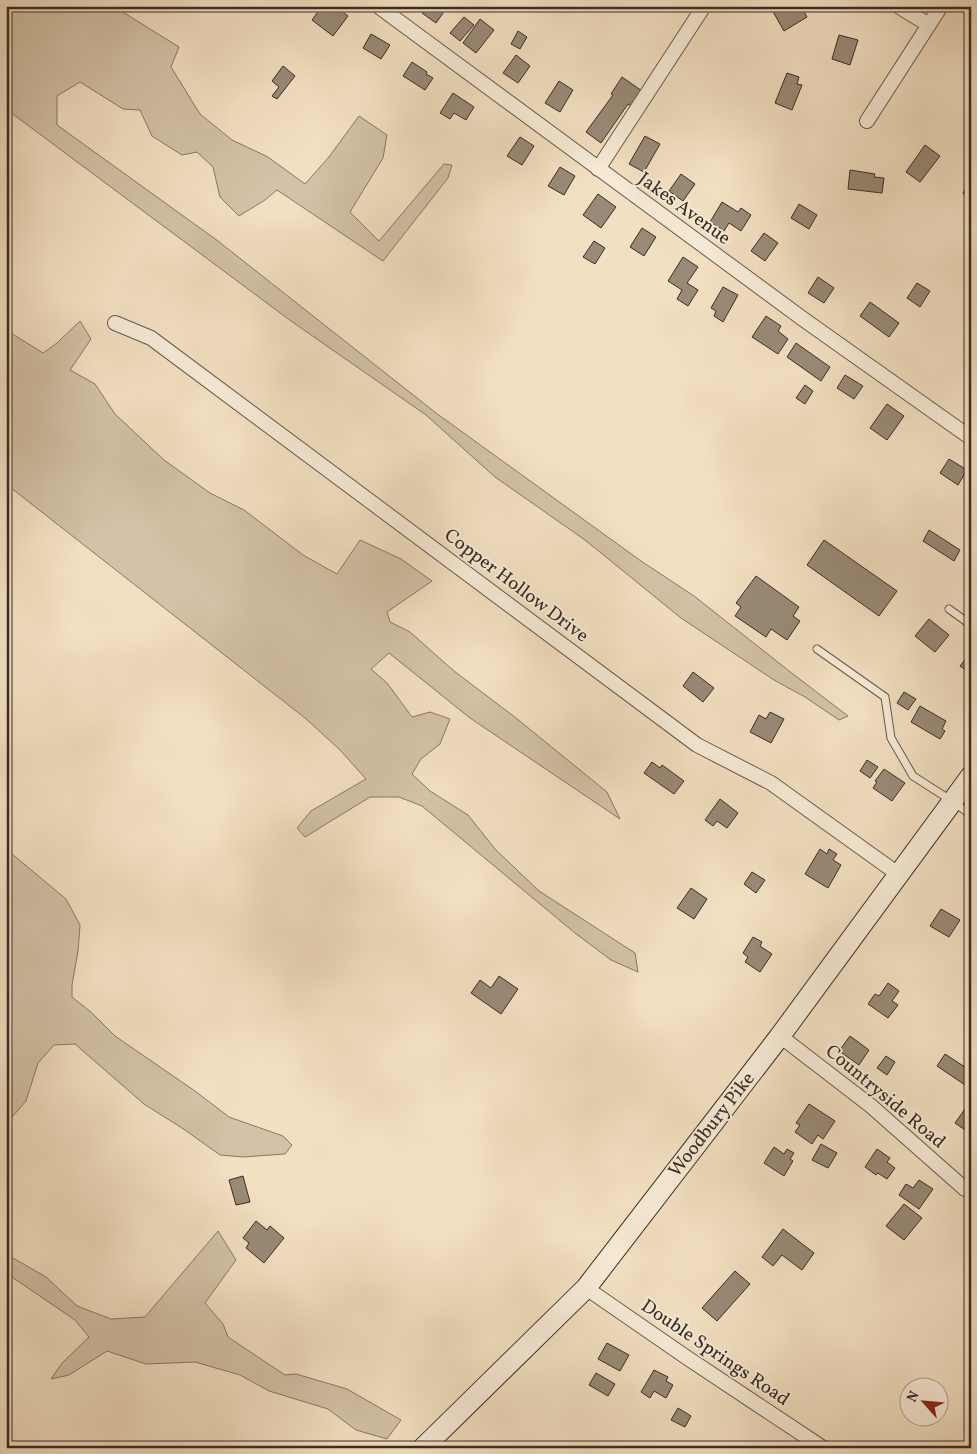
<svg xmlns="http://www.w3.org/2000/svg" width="977" height="1454" viewBox="0 0 977 1454" font-family="Vollkorn,serif">
<rect width="100%" height="100%" fill="#f3e0c2"/>
<filter id="stains"><feTurbulence type="fractalNoise" baseFrequency=".004" numOctaves="4"/><feColorMatrix values="0 0 0 0 .2 0 0 0 0 .09 0 0 0 0 .02 0 0 0 .5 -.17"/></filter>
<radialGradient id="worn" r=".72"><stop offset=".6" stop-color="#630" stop-opacity="0"/><stop offset="1" stop-color="#630" stop-opacity=".3"/></radialGradient>
<path fill="#d3c2a7" stroke="#867866" d="M6,6H108L126,14L179,47L171,67L200,114L232,140L268,157L305,184L329,157L359,116L387,135L383,158L350,212L379,241L444,164L452,165L448,178L383,261L277,190L265,200L239,216L220,197L213,167L197,152L182,155L152,136L140,110L123,109L80,82L57,96V125L218,241L436,413L641,561L694,596L793,674L848,716L839,720L805,697L774,680L681,618L585,540L495,477L426,415L291,321L6,109Z
M80,321L91,339L70,370L95,384L115,414L164,460L210,493L244,510L303,555L337,574L360,540L401,559L432,581L387,612L390,622L410,632L454,671L516,718L607,792L620,819L470,718L389,653L371,669L387,683L412,717L430,712L450,719L440,744L421,759L412,774L430,791L468,815L495,849L539,891L635,953L638,972L611,960L575,933L422,806L399,797H370L305,837L297,828L311,811L366,779L340,750L305,718L6,484V330L43,353L57,343Z
M6,849L66,899L80,925L78,951L72,985V997L92,1013L115,1036L195,1091L229,1117L283,1136L292,1145L285,1154L243,1157L220,1155L185,1130L144,1104L75,1044L54,1045L38,1063L26,1101L6,1124Z
M218,1231L236,1260L205,1303L223,1324L228,1337L285,1375L296,1374L347,1389L401,1420L387,1439L356,1430L328,1409L269,1391L240,1375L195,1362L146,1364L107,1351L69,1375L51,1379L62,1363L89,1337L75,1320L6,1273V1254L46,1277L77,1306L111,1319L145,1317Z"/>
<path fill="#998a77" stroke="#382d25" d="M322,6H335L348,16L333,36L312,20Z
M427,6H448L436,23L422,13Z
M778,6H801L807,17L784,31L772,10Z
M464,17L474,25L460,41L450,33Z
M480,19L494,30L476,53L463,43Z
M518,31L527,37L520,49L511,44Z
M371,34L390,45L381,59L363,48Z
M839,35L858,40L850,65L832,59Z
M516,55L530,66L518,83L503,73Z
M412,62L427,72L426,74L433,78L425,90L403,76Z
M283,66L295,76L277,99L272,96L279,87L272,81Z
M787,73L799,77L797,84L802,85L792,110L775,103Z
M622,77L642,91L631,106L628,104L601,143L586,132L613,95L611,94Z
M559,81L573,90L560,112L545,103Z
M453,93L474,107L466,120L454,113L450,119L440,113Z
M645,136L660,144L644,172L629,164Z
M520,137L534,146L522,165L507,156Z
M925,145L940,156L920,182L906,172Z
M560,167L575,176L564,195L548,186Z
M850,170L875,174L874,177L884,178L882,193L848,189Z
M681,174L695,184L683,201L669,191Z
M971,181V199L963,193Z
M598,194L616,207L601,228L583,215Z
M722,202L738,212L741,208L751,215L741,231L729,223L724,231L710,222Z
M799,204L817,215L809,229L791,218Z
M642,228L656,237L644,256L630,247Z
M764,233L778,243L765,261L751,251Z
M594,241L605,248L595,264L583,257Z
M683,257L698,267L687,283L698,290L688,306L677,299L682,290L668,281Z
M818,277L834,288L824,303L808,293Z
M917,283L930,291L920,307L907,298Z
M723,287L738,295L723,322L714,316L716,311L711,308Z
M870,302L899,323L889,337L860,316Z
M766,316L781,326L778,331L788,339L778,354L752,337Z
M796,343L830,367L821,381L787,357Z
M845,375L863,386L854,399L837,388Z
M805,385L813,391L805,404L796,398Z
M887,404L904,416L887,440L870,428Z
M949,459L967,470L958,485L940,473Z
M929,530L960,550L954,561L923,541Z
M824,540L897,591L879,616L807,565Z
M756,576L799,607L793,616L800,621L787,640L771,629L766,637L735,616L741,607L736,603Z
M929,619L949,635L935,652L915,636Z
M971,652V674L960,666Z
M693,672L714,688L703,702L683,686Z
M904,692L916,699L908,710L897,703Z
M920,706L946,721L942,729L945,731L940,739L911,722Z
M770,712L784,719L771,743L750,732L759,715L766,719Z
M867,760L878,767L870,778L860,771Z
M652,762L660,768L662,765L684,781L674,794L644,773Z
M884,769L905,783L892,801L873,788L877,782L875,781Z
M720,799L738,813L727,828L717,821L713,826L705,820Z
M820,849L827,854L829,849L837,854L833,860L841,865L828,888L805,874Z
M752,872L765,880L756,893L744,884Z
M691,888L707,899L694,919L677,908Z
M941,909L960,920L949,937L930,926Z
M753,937L762,942L760,946L772,954L760,972L745,962L748,957L743,953Z
M499,976L518,989L501,1014L471,993L480,980L491,988Z
M888,983L899,991L892,1001L898,1005L888,1018L868,1004L875,994L879,996Z
M850,1036L869,1050L859,1065L839,1051Z
M945,1054L971,1071V1089L937,1066Z
M886,1056L895,1062L887,1075L877,1068Z
M809,1104L835,1121L823,1139L818,1135L812,1144L795,1132L800,1125L796,1123Z
M965,1109L971,1113V1134L955,1123Z
M821,1144L837,1153L828,1168L812,1160Z
M774,1147L784,1154L787,1149L794,1153L790,1159L793,1161L784,1176L764,1163Z
M877,1149L890,1158L887,1162L895,1168L887,1179L878,1173L876,1175L865,1167Z
M243,1176L250,1202L236,1205L229,1180Z
M919,1180L933,1189L919,1209L899,1195L906,1184L913,1188Z
M904,1204L922,1218L904,1240L886,1226Z
M256,1221L267,1230L270,1226L284,1238L264,1263L246,1248L249,1243L243,1238Z
M783,1229L814,1253L802,1270L782,1255L773,1266L762,1257Z
M735,1271L750,1284L717,1321L702,1308Z
M607,1343L629,1355L620,1371L598,1359Z
M654,1370L668,1377L666,1381L673,1385L666,1398L654,1391L650,1398L641,1392Z
M596,1373L615,1384L608,1396L589,1385Z
M678,1408L691,1416L685,1427L671,1420Z"/>
<g fill="none" stroke-linecap="round" stroke-linejoin="round">
<defs>
<path id="lane" d="M949,609L971,625
M817,649L885,697L891,738L913,776L952,801L971,815"/>
<path id="street" d="M378,6L803,319L971,438
M898,6L929,25
M867,121L941,6
M598,169L704,6
M115,323L151,338L697,745L771,783L898,874
M780,1036L871,1106L965,1189
M586,1288L686,1357L823,1448"/>
<path id="secondary" d="M423,1448L586,1288L780,1036L971,776"/>
</defs>
<use href="#lane" stroke="#675a4c" stroke-width="9"/>
<use href="#street" stroke="#675a4c" stroke-width="16"/>
<use href="#secondary" stroke="#382d25" stroke-width="22"/>
<use href="#lane" stroke="#f7ebd7" stroke-width="7"/>
<use href="#street" stroke="#f7ebd7" stroke-width="14"/>
<use href="#secondary" stroke="#f7ebd7" stroke-width="20"/>
</g>
<g text-anchor="middle" dominant-baseline="central" stroke-width="4" stroke-linejoin="round" paint-order="stroke">
<g font-size="19" fill="#382d25" stroke="#f7ebd7">
<text transform="translate(684 209) rotate(36)">Jakes Avenue</text>
<text transform="translate(516 586) rotate(37)">Copper Hollow Drive</text>
<text transform="translate(885 1097) rotate(40)">Countryside Road</text>
<text transform="translate(712 1125) rotate(-52)">Woodbury Pike</text>
<text transform="translate(715 1353) rotate(34)">Double Springs Road</text>
</g>
</g>
<rect width="977" height="1454" fill="none" stroke="#f3e0c2" stroke-width="25"/>
<rect x="8" y="8" width="962" height="1439" fill="none" stroke="#382d25" stroke-width="2.5"/>
<rect x="12" y="12" width="952" height="1429" fill="none" stroke="#382d25"/>
<g transform="translate(924 1402) rotate(297)"><circle r="24" fill="#f7ebd7" stroke="#ab9f90"/>
<path d="M0-4L9 19L0 12L-9 19Z" fill="#8f2418"/>
<text y="-8" font-size="14" font-weight="bold" text-anchor="middle" fill="#382d25">N</text>
</g>
<rect width="100%" height="100%" filter="url(#stains)"/>
<rect width="100%" height="100%" fill="url(#worn)"/>
</svg>
